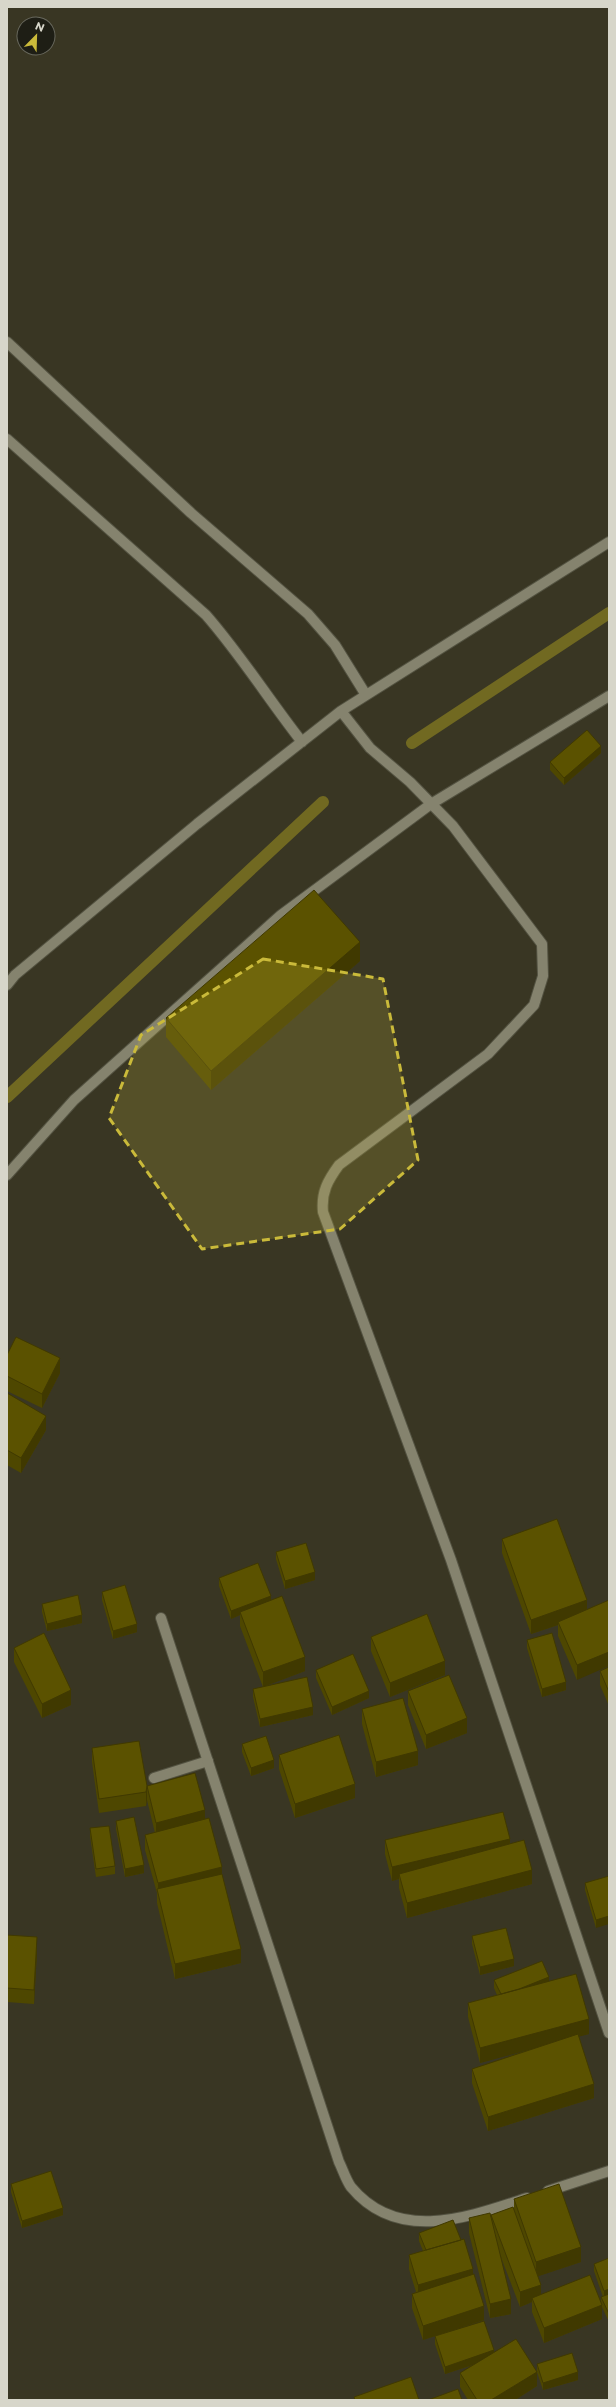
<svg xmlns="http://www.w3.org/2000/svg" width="616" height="2407" viewBox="0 0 616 2407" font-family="Montserrat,sans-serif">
<rect width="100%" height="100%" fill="#393623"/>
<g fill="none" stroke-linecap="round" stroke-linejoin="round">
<path stroke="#716921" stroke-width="12" d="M412,743L609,613
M7,1097L323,802"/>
<defs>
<path id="service" d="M154,1778L208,1761"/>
<path id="minor" d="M7,342L191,513L308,614L335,645L366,695
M7,439L206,615C241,655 269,700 302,742
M341,711L370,748L410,782L453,826L542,944L543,976L534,1005L488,1054L339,1165C328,1180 321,1192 323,1212L451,1560L609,2033
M7,985L15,975L197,824L341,711L609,542
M7,1175L74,1100L281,915L431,804L609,696
M161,1618L339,2162C343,2170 346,2180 351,2187C398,2244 469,2217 527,2198
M548,2191L609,2171"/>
</defs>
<use href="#service" stroke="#535241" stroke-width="12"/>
<use href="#minor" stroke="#535241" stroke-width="12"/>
<use href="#service" stroke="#85836e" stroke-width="10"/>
<use href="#minor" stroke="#85836e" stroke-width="10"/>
</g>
<path fill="#4e4700" d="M601,753L564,785L550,770V762Z
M360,961L211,1090L166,1037V1018Z
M7,1355L60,1373L42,1408L7,1391Z
M7,1393L46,1430L21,1473L7,1465Z
M502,1539L587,1600L577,1680L558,1636V1625L531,1634L502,1553Z
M276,1552L315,1580L285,1589L276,1559Z
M219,1578L271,1600L305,1671L265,1686L313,1715L260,1727L253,1697V1689L263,1687L240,1626V1615L231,1619L219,1586Z
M102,1592L137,1632L113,1639L102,1600Z
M42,1604L82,1623L47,1631L42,1612Z
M371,1637L445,1675L390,1697L371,1651Z
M527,1640L566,1690L542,1697L527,1648Z
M14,1648L71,1705L42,1718L14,1662Z
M609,1667V1706L600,1685V1671Z
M316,1670L369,1698L332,1715L316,1678Z
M408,1691L467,1733L426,1749L408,1705Z
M362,1709L418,1765L376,1777L362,1724Z
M242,1744L274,1768L251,1776L242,1752Z
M92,1748L147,1786L205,1819L222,1874L241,1963L175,1979L157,1903V1893L145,1850V1835L155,1833L147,1800L146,1806L99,1813L92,1762Z
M279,1755L355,1798L295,1818L279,1769Z
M116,1821L144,1873L125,1877L116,1829Z
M90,1828L115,1866V1874L96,1877L90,1836Z
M385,1840L510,1844L532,1884L407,1918L399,1888V1879L392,1881L385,1854Z
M609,1876L596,1928L585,1890V1883Z
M7,1935L37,1951L34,2004L7,2002Z
M472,1936L514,1966L480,1975L472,1944Z
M494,1980L549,1981L589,2034L579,2036L594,2098L488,2131L472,2083V2069L537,2047L480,2063L468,2017V2003L497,1995L494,1988Z
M11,2184L63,2215L22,2228L11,2192Z
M514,2199L581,2262L538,2276L541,2294L601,2303V2297H603L594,2271V2264L609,2258V2322L602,2307V2319L544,2343L532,2312V2302L520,2307L499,2252L511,2314L490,2318L469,2233V2218H491V2215L514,2211Z
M419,2233L473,2274L484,2320L450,2331L494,2353L537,2386L515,2400H468L460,2387V2373L473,2365L445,2374L435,2344V2336L423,2340L412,2308V2294L416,2292L409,2269V2255L423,2251L419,2241Z
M537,2364L578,2380L543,2390L537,2372Z"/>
<path fill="#403900" d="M601,746V753L564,785V778Z
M360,942V961L211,1090V1071Z
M60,1358V1373L42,1408V1394Z
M46,1416V1430L21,1473V1458Z
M315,1572V1580L285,1589V1581Z
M271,1596V1603L240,1612V1615L231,1619V1611Z
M587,1600V1615L558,1622V1625L531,1634V1620Z
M82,1615V1623L47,1631V1624Z
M137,1624V1632L113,1639V1631Z
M609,1652V1666L577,1680V1665Z
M305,1657V1671L263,1687V1672Z
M445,1661V1675L390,1697V1683Z
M566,1682V1690L542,1697V1689Z
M71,1690V1705L42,1718V1704Z
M369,1691V1698L332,1715V1707Z
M313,1707V1715L260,1727V1719Z
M467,1718V1733L426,1749V1735Z
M418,1751V1765L376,1777V1762Z
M274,1760V1768L251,1776V1768Z
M355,1784V1798L295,1818V1804Z
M147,1786V1800L146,1806V1792Z
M205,1810V1825L156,1837V1823Z
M510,1839V1853L399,1874V1879L392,1881V1867Z
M144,1865V1873L125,1877V1869Z
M222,1867V1881L158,1894V1883Z
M532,1870V1884L407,1918V1903Z
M609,1916V1924L596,1928V1920Z
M37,1937V1951L34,2004V1990Z
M241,1949V1963L175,1979V1964Z
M514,1959V1966L480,1975V1967Z
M549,1977V1985L502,1996Z
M589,2019V2034L480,2063V2048Z
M594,2084V2098L488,2131V2117Z
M63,2208V2215L22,2228V2221Z
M581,2247V2262L536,2277V2262Z
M473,2269V2283L418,2299V2285Z
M541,2285V2299L532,2298V2302L520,2307V2292Z
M609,2289V2297L604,2298V2291Z
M511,2299V2314L490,2318V2304Z
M602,2305V2319L544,2343V2328Z
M484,2306V2320L423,2340V2326Z
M494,2350V2358L445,2374V2367Z
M537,2372V2386L515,2400H491Z
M578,2372V2380L543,2390V2383Z"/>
<path fill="#5b5200" stroke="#403900" d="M587,730L601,746L564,778L550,762Z
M314,890L360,942L211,1071L166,1018Z
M16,1337L60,1358L42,1394L7,1376V1355Z
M7,1393L46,1416L21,1458L7,1450Z
M557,1519L587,1600L531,1620L502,1539Z
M306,1543L315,1572L285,1581L276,1552Z
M258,1563L271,1596L231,1611L219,1578Z
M125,1585L137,1624L113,1631L102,1592Z
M78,1595L82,1615L47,1624L42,1604Z
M282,1596L305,1657L263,1672L240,1612Z
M609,1600V1652L577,1665L558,1622Z
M427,1614L445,1661L390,1683L371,1637Z
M44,1633L71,1690L42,1704L14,1648Z
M552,1633L566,1682L542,1689L527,1640Z
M353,1654L369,1691L332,1707L316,1670Z
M609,1667V1692L600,1671Z
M449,1675L467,1718L426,1735L408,1691Z
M307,1677L313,1707L260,1719L253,1689Z
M403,1698L418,1751L376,1762L362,1709Z
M339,1735L355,1784L295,1804L279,1755Z
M266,1736L274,1760L251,1768L242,1744Z
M139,1741L147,1786L195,1773L205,1810L156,1823L147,1786L146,1792L99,1799L92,1748Z
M503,1812L510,1839L392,1867L385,1840Z
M134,1817L144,1865L125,1869L116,1821Z
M209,1818L222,1867L158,1883L145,1835Z
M109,1826L115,1866L96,1869L90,1828Z
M524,1840L532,1870L407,1903L399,1874Z
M222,1874L241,1949L175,1964L157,1889Z
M609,1876V1916L596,1920L585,1883Z
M506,1928L514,1959L480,1967L472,1936Z
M7,1935L37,1937L34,1990L7,1988Z
M542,1961L549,1977L519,1989L501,1994L494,1980Z
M576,1974L589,2019L480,2048L468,2003Z
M578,2034L594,2084L488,2117L472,2069Z
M51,2171L63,2208L22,2221L11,2184Z
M559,2184L581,2247L536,2262L514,2199Z
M513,2207L541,2285L520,2292L491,2215Z
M490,2213L511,2299L490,2304L469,2218Z
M453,2220L461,2240L426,2250L419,2233Z
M464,2239L473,2269L418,2285L409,2255Z
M609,2258V2289L604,2291L594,2264Z
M474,2274L484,2306L423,2326L412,2294Z
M590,2275L602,2305L544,2328L532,2298Z
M609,2294V2314L601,2297Z
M484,2321L494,2350L445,2367L435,2336Z
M516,2339L537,2372L491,2400H477L460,2373Z
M572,2353L578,2372L543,2383L537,2364Z
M411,2377L419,2400H355L354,2397Z
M458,2389L462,2400H428Z"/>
<path fill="#caba3a" fill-opacity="0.2" stroke="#caba3a" stroke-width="3" stroke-dasharray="8 5" stroke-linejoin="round" d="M263,959L383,979L418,1160L340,1229L202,1249L109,1118L141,1035Z"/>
<rect width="616" height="2407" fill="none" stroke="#d7d6ca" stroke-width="16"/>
<g transform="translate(36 36) rotate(23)"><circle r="19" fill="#1e1e15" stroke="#68685d"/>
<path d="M0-3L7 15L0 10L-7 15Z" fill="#caba3a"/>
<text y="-6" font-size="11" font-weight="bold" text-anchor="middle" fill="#d7d6ca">N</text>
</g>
</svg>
